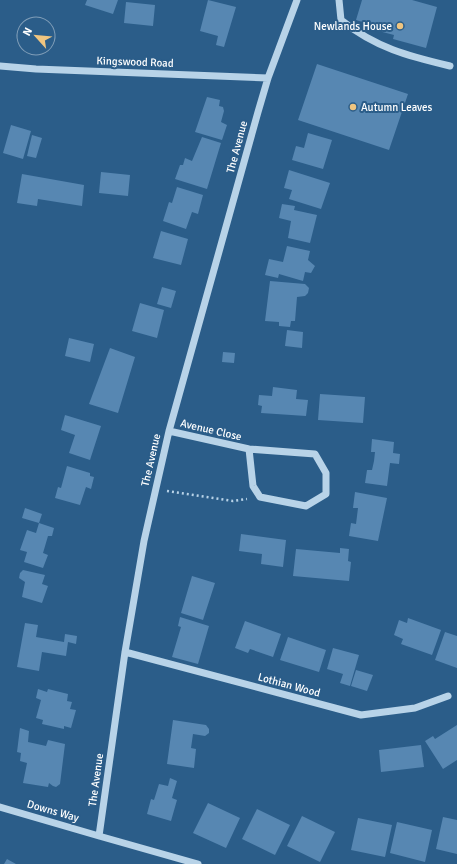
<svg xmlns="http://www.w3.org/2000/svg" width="457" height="864" viewBox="0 0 457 864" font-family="Signika,sans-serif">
<rect width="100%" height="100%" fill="#2b5d89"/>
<path fill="#5787b2" d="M87,0H118L113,14L85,5Z
M208,0L236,7L224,47L216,45L218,36L200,31Z
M362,0H412L437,7L426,48L393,39L394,35L367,28L369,24L356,20Z
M126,2L155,5L153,26L124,23Z
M317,64L408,94L389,150L298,120Z
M207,97L220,100L219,106L223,107L224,111L221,122L227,125L222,140L195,132Z
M11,125L31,131L23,159L3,153Z
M308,133L332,140L323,169L292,160L296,146L304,148Z
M32,135L42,138L36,158L27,156Z
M202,137L221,143L207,189L175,179L180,165H183L185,158L192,161Z
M289,170L330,183L321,209L289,199L292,190L284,188Z
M101,172L130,175L128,196L99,193Z
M22,174L84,185L82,206L38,199L37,206L17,203Z
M177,187L203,195L198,214L192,212L186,229L163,221L169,202L172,203Z
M282,204L295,206L294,210L317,215L310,243L288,238L291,221L279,218Z
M161,231L188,239L181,265L153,258Z
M287,246L310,251L308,260L315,266L311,273L305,272L303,281L279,274L278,278L265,275L269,259L283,262Z
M270,281L305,284L309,288L308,293L305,296L297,297L295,321H291L290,327L279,326V322L265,321Z
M162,287L176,291L171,308L157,304Z
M140,303L164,310L157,338L132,331Z
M287,330L303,332L302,348L285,346Z
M69,338L94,344L90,362L65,356Z
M110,348L135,357L118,413L89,404Z
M223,352L235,353L234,363L222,362Z
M273,387L297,390L296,399L308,400L306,416L261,413L262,406L258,405L259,395L272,396Z
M320,394L365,397L363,423L318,420Z
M65,415L101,426L90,460L69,453L75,435L61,430Z
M372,439L394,442L393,453L400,454L399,464L390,463L387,486L365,483L367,470H372L374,461L375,452H371Z
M67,466L90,473V476L94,477L91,489L86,487L80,505L55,498L58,487L61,488Z
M355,492L387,498L378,541L349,536L351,523L356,524L358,508H353Z
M25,508L42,514L39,523L54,528L52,536H48L43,553L48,555L43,568L24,562L27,552L20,550L27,530L36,533L39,523L22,518Z
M241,534L286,540L283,567L261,564L262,554L239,551Z
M340,548L349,549L348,561L351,562L349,581L293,576L296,549L340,553Z
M23,570L45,575L42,584L48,586L42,603L22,597L25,582L19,578L20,573Z
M192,576L215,583L203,620L181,613Z
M180,617L209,626L198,664L172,657L181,627L178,626Z
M408,618L441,630L432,655L401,644L403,639L394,635L399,620L407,623Z
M245,621L281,634L273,657L250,649L248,653L235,648Z
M25,623L38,625L36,637L64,642L65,634L77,636L76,644L68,642L66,656L42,652L39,671L17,667Z
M445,632L457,636V668L435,660Z
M288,637L326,650L319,672L280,660Z
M333,648L359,655L350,686L340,683L343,674L327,669Z
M356,670L373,675L367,691L351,686Z
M38,689L47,692L48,689L68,694L67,701L72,702L70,709L76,710L71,728L64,726V729L42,724L43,720L36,718L41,700L36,698Z
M173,720L206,725L209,729V733L205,736L193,734L191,748L196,749L194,768L167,764Z
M457,725V760L443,769L425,741L433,736L435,739Z
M20,728L29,731L28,742L46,746L48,740L65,744L60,784L56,787L53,786L49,783L48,787L23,783L27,763L20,761L21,753L17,752Z
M421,745L424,767L381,772L379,750Z
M170,778L177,781L172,798L177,800L171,821L147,814L151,799L154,800L159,784L168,786Z
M208,803L240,818L226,848L193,833Z
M257,809L290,825L275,855L242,839Z
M302,816L335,832L320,862L287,846Z
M443,817L457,820V854L436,849Z
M358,818L392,825L385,857L351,850Z
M397,822L432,830L425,862L390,853Z
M7,859L16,864H4Z"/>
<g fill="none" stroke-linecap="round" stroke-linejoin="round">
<path stroke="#b8d3e8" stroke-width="2.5" stroke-dasharray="2 3" stroke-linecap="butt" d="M167,491L233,501L247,499"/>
<path stroke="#b8d3e8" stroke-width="7" d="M339,0L341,20C376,48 408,56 450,66
M0,66L36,69L268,78
M169,431L249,449L315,454L326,473V494L306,506L260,497L253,486L249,449
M125,652L361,715L415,708L448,696
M0,807L99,836
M198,864L99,836L125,652L144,541L169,431L258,112L268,78L297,0"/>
</g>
<g fill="#efc580" stroke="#2b5d89" stroke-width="1.5">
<circle cx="400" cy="26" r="4"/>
<circle cx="353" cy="107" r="4"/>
</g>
<g text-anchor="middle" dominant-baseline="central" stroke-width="4" stroke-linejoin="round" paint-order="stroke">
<g font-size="11" fill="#fff" stroke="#2b5d89" text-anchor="end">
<text x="392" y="26">Newlands House</text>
<text x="361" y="107" text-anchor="start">Autumn Leaves</text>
</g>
<g font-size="11" fill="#fff" stroke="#2b5d89">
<text transform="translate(135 62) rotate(2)">Kingswood Road</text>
<text transform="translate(237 147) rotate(-75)">The Avenue</text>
<text transform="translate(211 430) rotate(13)">Avenue Close</text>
<text transform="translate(151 460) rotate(-77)">The Avenue</text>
<text transform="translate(289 685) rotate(15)">Lothian Wood</text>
<text transform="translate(96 780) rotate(-82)">The Avenue</text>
<text transform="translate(53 811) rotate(16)">Downs Way</text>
</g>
</g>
<g transform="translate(36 36) rotate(297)"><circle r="19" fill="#2b5d89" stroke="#809eb8"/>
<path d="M0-3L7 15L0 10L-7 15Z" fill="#efc580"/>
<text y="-6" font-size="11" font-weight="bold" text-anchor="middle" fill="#ffffff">N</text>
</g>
</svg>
